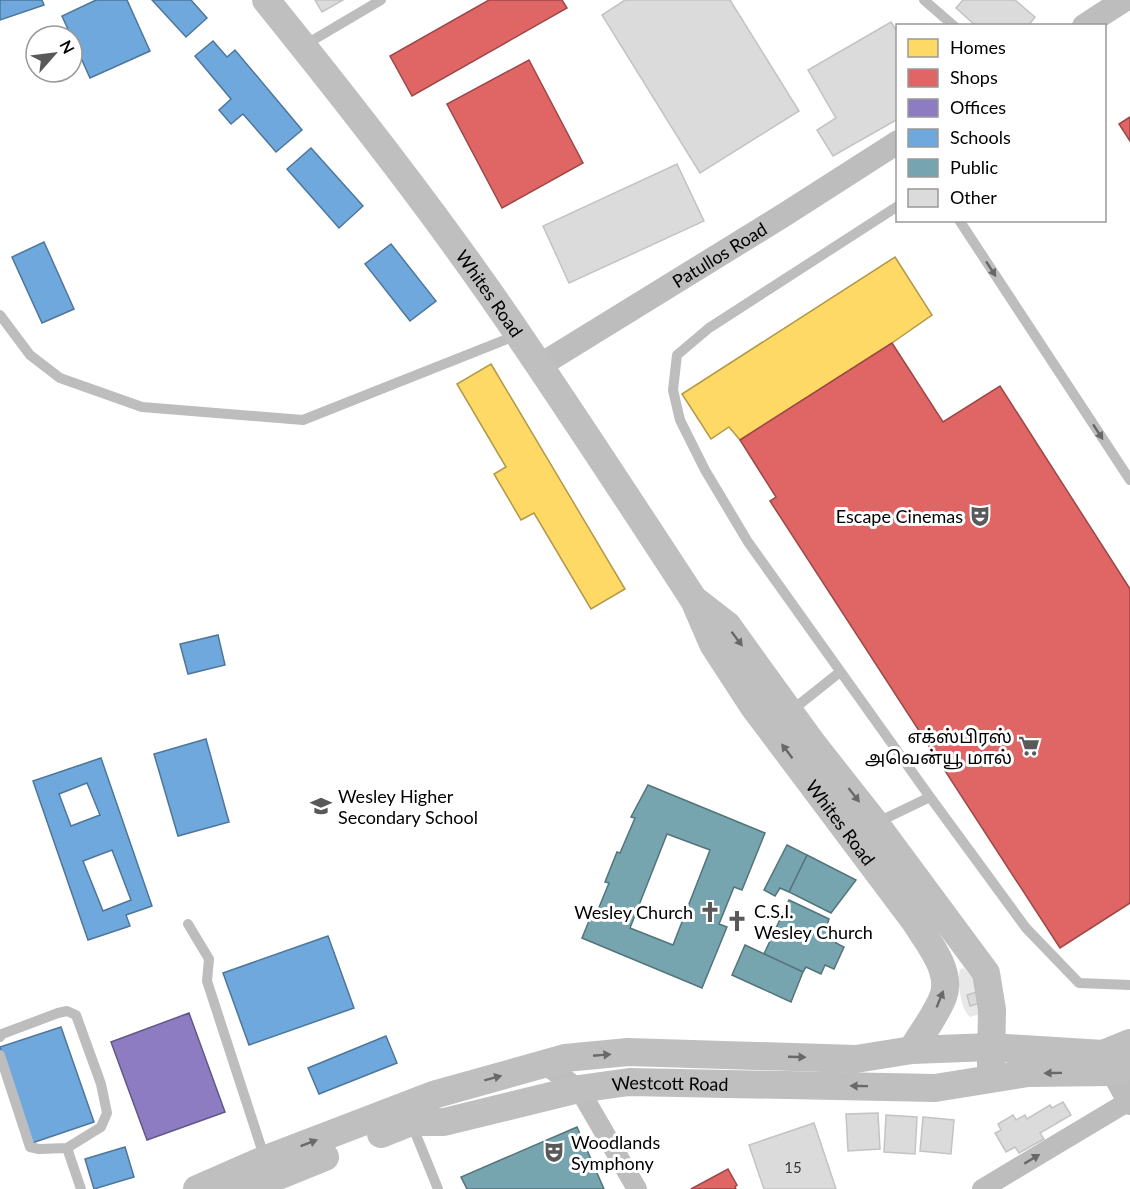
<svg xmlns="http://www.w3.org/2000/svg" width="1130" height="1189" viewBox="0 0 1130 1189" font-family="Lato,'Noto Sans Tamil',sans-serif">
<rect width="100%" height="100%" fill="#fff"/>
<path fill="#e8e8e8" d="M964,968L990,999L983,1013L970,1017C960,1009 957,981 960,969Z"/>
<path fill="#ffd966" stroke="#b29847" stroke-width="1.5" d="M895,257L932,315L892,343L740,440L729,427L711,439L682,394Z
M491,364L625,589L591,609L534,513L521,520L494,474L506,467L457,384Z"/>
<path fill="#e06666" stroke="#9d4747" stroke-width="1.5" d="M489,0H562L567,8L412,96L390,56Z
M529,60L583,163L502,208L447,104Z
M1130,117V141L1119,124Z
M892,343L943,422L1000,386L1130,589V903L1060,948L770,501L776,497L740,440Z
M728,1169L737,1185L735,1187L736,1189H691Z"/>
<path fill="#8e7cc3" stroke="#635788" stroke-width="1.5" d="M189,1013L225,1112L147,1140L111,1042Z"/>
<path fill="#6fa8dc" stroke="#4e769a" stroke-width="1.5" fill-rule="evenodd" d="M0,0H42L44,5L0,20Z
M96,0H127L150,51L90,78L62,16Z
M152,0H191L207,18L186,37Z
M213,41L227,57L235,50L302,130L276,152L243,114L231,124L219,110L231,99L195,56Z
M311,148L363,206L339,228L287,169Z
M44,242L74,309L42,323L12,257Z
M391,244L436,301L410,321L365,264Z
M218,635L225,665L188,674L180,644Z
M206,739L229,822L178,836L154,754Z
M101,758L152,906L126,915L130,926L88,940L33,781ZM87,783L100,815L71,826L59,794ZM112,850L131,900L103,911L83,861Z
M328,936L354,1008L249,1045L223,973Z
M61,1027L94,1122L32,1143L0,1047Z
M386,1036L397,1063L319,1094L308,1068Z
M125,1147L134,1177L94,1189L85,1159Z"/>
<path fill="#76a5af" stroke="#53747a" stroke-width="1.5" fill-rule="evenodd" d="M648,785L765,833L742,890L734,887L719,924L727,927L702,988L582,938L591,916L595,917L609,883L605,882L617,852L620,853L635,818L631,817ZM667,834L710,850L673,945L630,928Z
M787,845L807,855L789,892L780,888L775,896L764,890Z
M807,855L856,880L831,913L789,892Z
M789,900L829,919L827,925L841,932L836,943L844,947L834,969L825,965L821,974L806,967L803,972L764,954Z
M745,945L803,972L791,1002L732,975Z
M577,1127L604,1189H467L461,1177Z"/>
<path fill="#dbdbdb" stroke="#c3c3c3" stroke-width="1.5" d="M315,0H343L322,12Z
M625,0H730L799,111L700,173L602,15Z
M963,0H1015L1035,17L1028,26H976L956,8Z
M891,22L898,33V119L833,156L817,130L836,118L808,70Z
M677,164L704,221L569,283L543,226Z
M977,992L980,1003L970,1006L967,995Z
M1063,1102L1071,1115L1040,1133L1044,1139L1019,1153L1015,1147L1006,1152L995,1133L1001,1130L998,1124L1013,1115L1016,1120L1025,1115L1027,1119L1050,1105L1052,1108Z
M878,1113L880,1149L848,1151L846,1114Z
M886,1115L917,1117L915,1154L884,1152Z
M923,1117L954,1120L951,1154L920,1151Z
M814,1123L836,1189H764L749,1145Z"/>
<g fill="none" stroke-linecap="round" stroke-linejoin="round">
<path stroke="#bdbdbd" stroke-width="10" d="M924,0L954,26
M303,46L381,0
M898,206L709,328L677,355L673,390L680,420L705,470L748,542L930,797L1026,928L1079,983L1130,985
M959,220L1130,480
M0,315L30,355L60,378L142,407L303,420L517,335
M791,711L840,672
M876,823L930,797
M188,924L209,959L207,981L265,1159
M0,1037L2,1034L58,1013L67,1011L76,1015L101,1084L107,1113L101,1127L67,1148L39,1149L30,1147L0,1055
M412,1125L438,1189
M67,1148L81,1189"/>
<path stroke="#bdbdbd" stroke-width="20" d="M544,1064L579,1089L637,1189
M982,1189L1129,1101"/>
<g stroke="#bdbdbd" stroke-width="24">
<path d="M1084,26L1124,0"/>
<path id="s1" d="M539,366L784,215L898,142"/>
<path d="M1104,1056L1130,1103"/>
</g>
<g stroke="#bfbfbf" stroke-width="28">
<path id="s2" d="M266,0C353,108 440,219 518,334C578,422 636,511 694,600L713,644L754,707L914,920C927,941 953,971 943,997C936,1015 922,1033 912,1050"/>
<path d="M696,601L727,625L812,743L875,823L986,973L992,1010L991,1065"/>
<path id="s3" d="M381,1134L411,1122H444L579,1089L629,1082L935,1088L1028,1073L1111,1072L1130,1066"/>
<path d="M197,1189L266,1159L433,1095L565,1058L628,1052L856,1059L912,1050L991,1047L1103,1054L1130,1043"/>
<path d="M246,1189L325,1157"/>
</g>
</g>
<defs><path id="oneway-solid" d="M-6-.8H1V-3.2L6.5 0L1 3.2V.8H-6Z" transform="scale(1.5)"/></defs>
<g fill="#686868">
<use href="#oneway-solid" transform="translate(991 269) rotate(57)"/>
<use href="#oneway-solid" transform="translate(1098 432) rotate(57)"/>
<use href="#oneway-solid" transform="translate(1032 1159) rotate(-31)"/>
</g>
<g fill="#696969">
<use href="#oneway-solid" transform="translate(737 639) rotate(53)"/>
<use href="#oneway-solid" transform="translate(787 751) rotate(-127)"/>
<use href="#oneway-solid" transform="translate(854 795) rotate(52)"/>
<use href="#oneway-solid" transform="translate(940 999) rotate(-68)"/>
<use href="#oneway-solid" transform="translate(602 1055) rotate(-5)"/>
<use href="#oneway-solid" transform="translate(797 1057) rotate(2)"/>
<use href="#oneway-solid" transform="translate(1053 1073) rotate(179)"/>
<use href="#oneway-solid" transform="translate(493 1078) rotate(-15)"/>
<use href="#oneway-solid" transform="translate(859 1086) rotate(-179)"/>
<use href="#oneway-solid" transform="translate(309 1143) rotate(-21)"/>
</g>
<defs>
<symbol id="theatre-bare" viewBox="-9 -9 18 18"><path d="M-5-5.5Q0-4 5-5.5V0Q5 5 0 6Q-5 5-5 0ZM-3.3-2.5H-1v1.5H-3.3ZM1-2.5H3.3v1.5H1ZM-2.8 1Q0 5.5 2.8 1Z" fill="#595959" stroke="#fff" stroke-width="2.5" paint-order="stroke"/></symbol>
<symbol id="supermarket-bare" viewBox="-9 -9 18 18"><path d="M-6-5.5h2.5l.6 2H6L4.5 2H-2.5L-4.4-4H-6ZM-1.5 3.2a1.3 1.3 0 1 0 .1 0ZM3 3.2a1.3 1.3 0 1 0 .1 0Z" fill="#595959" stroke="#fff" stroke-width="2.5" paint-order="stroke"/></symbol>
<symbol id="school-bare" viewBox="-9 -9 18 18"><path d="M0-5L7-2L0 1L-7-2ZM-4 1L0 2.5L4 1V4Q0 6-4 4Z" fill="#595959" stroke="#fff" stroke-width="2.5" paint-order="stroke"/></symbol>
<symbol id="church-bare" viewBox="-9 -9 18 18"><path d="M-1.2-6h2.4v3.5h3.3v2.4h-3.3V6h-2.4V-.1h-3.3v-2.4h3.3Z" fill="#595959" stroke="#fff" stroke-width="2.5" paint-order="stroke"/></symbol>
</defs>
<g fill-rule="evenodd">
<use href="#theatre-bare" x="965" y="501" width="30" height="30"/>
<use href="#supermarket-bare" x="1014" y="731" width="30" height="30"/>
<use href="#school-bare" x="306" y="791" width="30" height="30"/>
<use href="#church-bare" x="695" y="897" width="30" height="30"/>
<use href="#church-bare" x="722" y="906" width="30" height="30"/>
<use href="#theatre-bare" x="539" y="1137" width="30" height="30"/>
</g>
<g text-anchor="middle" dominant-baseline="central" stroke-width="6" stroke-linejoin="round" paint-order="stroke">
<g font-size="15" fill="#373737">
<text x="793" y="1167">15</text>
</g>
<g font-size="18" fill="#000" stroke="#fff">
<text stroke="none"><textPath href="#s1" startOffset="212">Patullos Road</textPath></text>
<text stroke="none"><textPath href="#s2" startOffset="369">Whites Road</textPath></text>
<text stroke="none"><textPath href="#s2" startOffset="1005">Whites Road</textPath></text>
<text stroke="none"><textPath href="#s3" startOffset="296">Westcott Road</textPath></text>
</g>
<g font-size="18" fill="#000" stroke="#fff" text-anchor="end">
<text x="963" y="516">Escape Cinemas</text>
<text x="1012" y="736">எக்ஸ்பிரஸ்<tspan x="1012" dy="21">அவென்யூ மால்</tspan></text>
<text x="338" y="796" text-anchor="start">Wesley Higher<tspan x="338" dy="21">Secondary School</tspan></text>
<text x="754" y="911" text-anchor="start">C.S.I.<tspan x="754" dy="21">Wesley Church</tspan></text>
<text x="693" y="912">Wesley Church</text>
<text x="571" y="1142" text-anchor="start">Woodlands<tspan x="571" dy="21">Symphony</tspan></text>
</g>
</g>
<rect x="896" y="24" width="210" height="198" fill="#ffffff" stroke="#999999" stroke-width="1.5"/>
<rect x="908" y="39" width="30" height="18" fill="#ffd966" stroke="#999999" stroke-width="1.5"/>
<text x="950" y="54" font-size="18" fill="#000000">Homes</text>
<rect x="908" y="69" width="30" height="18" fill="#e06666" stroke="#999999" stroke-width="1.5"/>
<text x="950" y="84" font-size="18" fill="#000000">Shops</text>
<rect x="908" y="99" width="30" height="18" fill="#8e7cc3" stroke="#999999" stroke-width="1.5"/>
<text x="950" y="114" font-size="18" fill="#000000">Offices</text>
<rect x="908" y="129" width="30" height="18" fill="#6fa8dc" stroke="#999999" stroke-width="1.5"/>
<text x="950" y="144" font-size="18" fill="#000000">Schools</text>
<rect x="908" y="159" width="30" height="18" fill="#76a5af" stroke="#999999" stroke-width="1.5"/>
<text x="950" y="174" font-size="18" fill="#000000">Public</text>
<rect x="908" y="189" width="30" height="18" fill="#dbdbdb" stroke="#999999" stroke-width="1.5"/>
<text x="950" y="204" font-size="18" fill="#000000">Other</text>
<g transform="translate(54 54) rotate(62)"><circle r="28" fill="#ffffff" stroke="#999999" stroke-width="1.5"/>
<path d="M0-4.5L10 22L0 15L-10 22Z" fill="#595959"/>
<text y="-9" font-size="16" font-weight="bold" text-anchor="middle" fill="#000000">N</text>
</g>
</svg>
